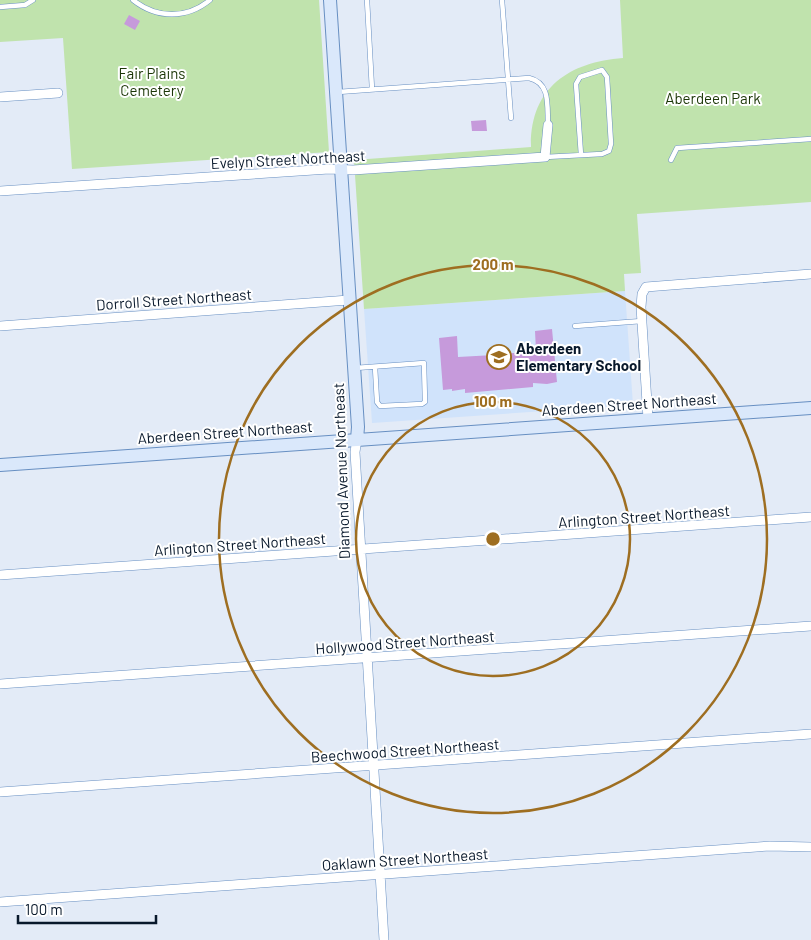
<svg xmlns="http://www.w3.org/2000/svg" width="811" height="940" viewBox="0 0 811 940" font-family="Barlow,sans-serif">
<rect width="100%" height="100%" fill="#e3ebf7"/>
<path fill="#d0e3fb" d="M625,291L633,405L372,423L364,309Z"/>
<path fill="#c0e3ad" d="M0,0H319L329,152L72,169L63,38L0,42Z
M620,0H811V202L637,214L641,273L624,274L625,291L364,309L354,160L531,147C530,88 569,62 623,58Z"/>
<path fill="#c69adb" d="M129,15L140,21L135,30L124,24Z
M486,120L487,131H472L471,121Z
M552,329L557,382L547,384L533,383V387L465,393V389L452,391V389L443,390L439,338L457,336L458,357L494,355L493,351H502V354L536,351L535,331Z"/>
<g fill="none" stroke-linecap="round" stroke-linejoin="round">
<defs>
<path id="lane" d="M133,0C157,19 187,19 210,0
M367,0L372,89
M502,0L511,118
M0,7L25,5L33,0
M338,92L529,78C551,83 547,106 548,125
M545,157L602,154L609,151L611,144L607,77L602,70L580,77L576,84L581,155
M671,160L677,148L811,139
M575,326L642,321
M355,368L424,363L425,402L422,404L380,406L377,402L375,367"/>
<path id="street" d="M0,97L58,93
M0,191L329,169L353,170L545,157L548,125
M0,326L349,300
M648,419L641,307L642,294L646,287L811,274
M357,439L355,452L384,940
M0,575L811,517
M0,684L811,626
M0,792L811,734
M0,902L770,846L811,847"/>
<path id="secondary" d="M330,0L358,427L357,439
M0,465L811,408"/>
</defs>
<use href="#lane" stroke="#678fc2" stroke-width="5.5"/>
<use href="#street" stroke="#678fc2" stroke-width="10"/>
<use href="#secondary" stroke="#678fc2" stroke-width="14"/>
<use href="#lane" stroke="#fff" stroke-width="4.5"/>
<use href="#street" stroke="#fff" stroke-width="9"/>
<use href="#secondary" stroke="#dae8fb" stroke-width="12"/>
</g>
<g fill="none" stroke="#9e6e21" stroke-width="2.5">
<circle cx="493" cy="539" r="137"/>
<circle cx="493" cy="539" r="274"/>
</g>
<defs>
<symbol id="school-ring" viewBox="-11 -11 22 22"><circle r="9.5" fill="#fff" stroke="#9e6e21" stroke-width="1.5"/><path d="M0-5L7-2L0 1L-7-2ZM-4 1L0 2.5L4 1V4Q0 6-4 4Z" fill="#9e6e21"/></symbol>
</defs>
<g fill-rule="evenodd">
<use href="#school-ring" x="485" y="343" width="28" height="28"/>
</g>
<g text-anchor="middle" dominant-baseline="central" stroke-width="4" stroke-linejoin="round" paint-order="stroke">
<g font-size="15" fill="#1b3606" stroke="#fff">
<text x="152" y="73">Fair Plains<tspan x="152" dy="17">Cemetery</tspan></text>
<text x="713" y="98">Aberdeen Park</text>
</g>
<g font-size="15" fill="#08182b" stroke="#fff">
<text transform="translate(288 159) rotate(-3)">Evelyn Street Northeast</text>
<text transform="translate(174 299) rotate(-4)">Dorroll Street Northeast</text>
<text transform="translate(629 404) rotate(-4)">Aberdeen Street Northeast</text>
<text transform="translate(225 432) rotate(-4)">Aberdeen Street Northeast</text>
<text transform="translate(341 471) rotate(-92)">Diamond Avenue Northeast</text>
<text transform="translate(644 516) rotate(-4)">Arlington Street Northeast</text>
<text transform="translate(240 544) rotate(-4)">Arlington Street Northeast</text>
<text transform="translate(405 642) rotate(-4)">Hollywood Street Northeast</text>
<text transform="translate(405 750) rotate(-4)">Beechwood Street Northeast</text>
<text transform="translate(405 859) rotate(-4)">Oaklawn Street Northeast</text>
</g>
<g font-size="15" font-weight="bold" fill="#08182b" stroke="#fff" text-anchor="start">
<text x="516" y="348">Aberdeen<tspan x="516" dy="17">Elementary School</tspan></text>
</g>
</g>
<circle cx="493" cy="539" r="8" fill="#9e6e21" stroke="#fff" stroke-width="2.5"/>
<g font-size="15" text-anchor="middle" font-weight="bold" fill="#9e6e21" stroke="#fff" stroke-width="4" stroke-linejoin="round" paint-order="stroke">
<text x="493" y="270">200 m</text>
<text x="493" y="407">100 m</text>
</g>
<path d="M18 915v8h138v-8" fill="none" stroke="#08182b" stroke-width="2.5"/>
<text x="25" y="915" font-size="15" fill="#08182b" stroke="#ffffff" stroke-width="4" paint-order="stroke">100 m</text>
</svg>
